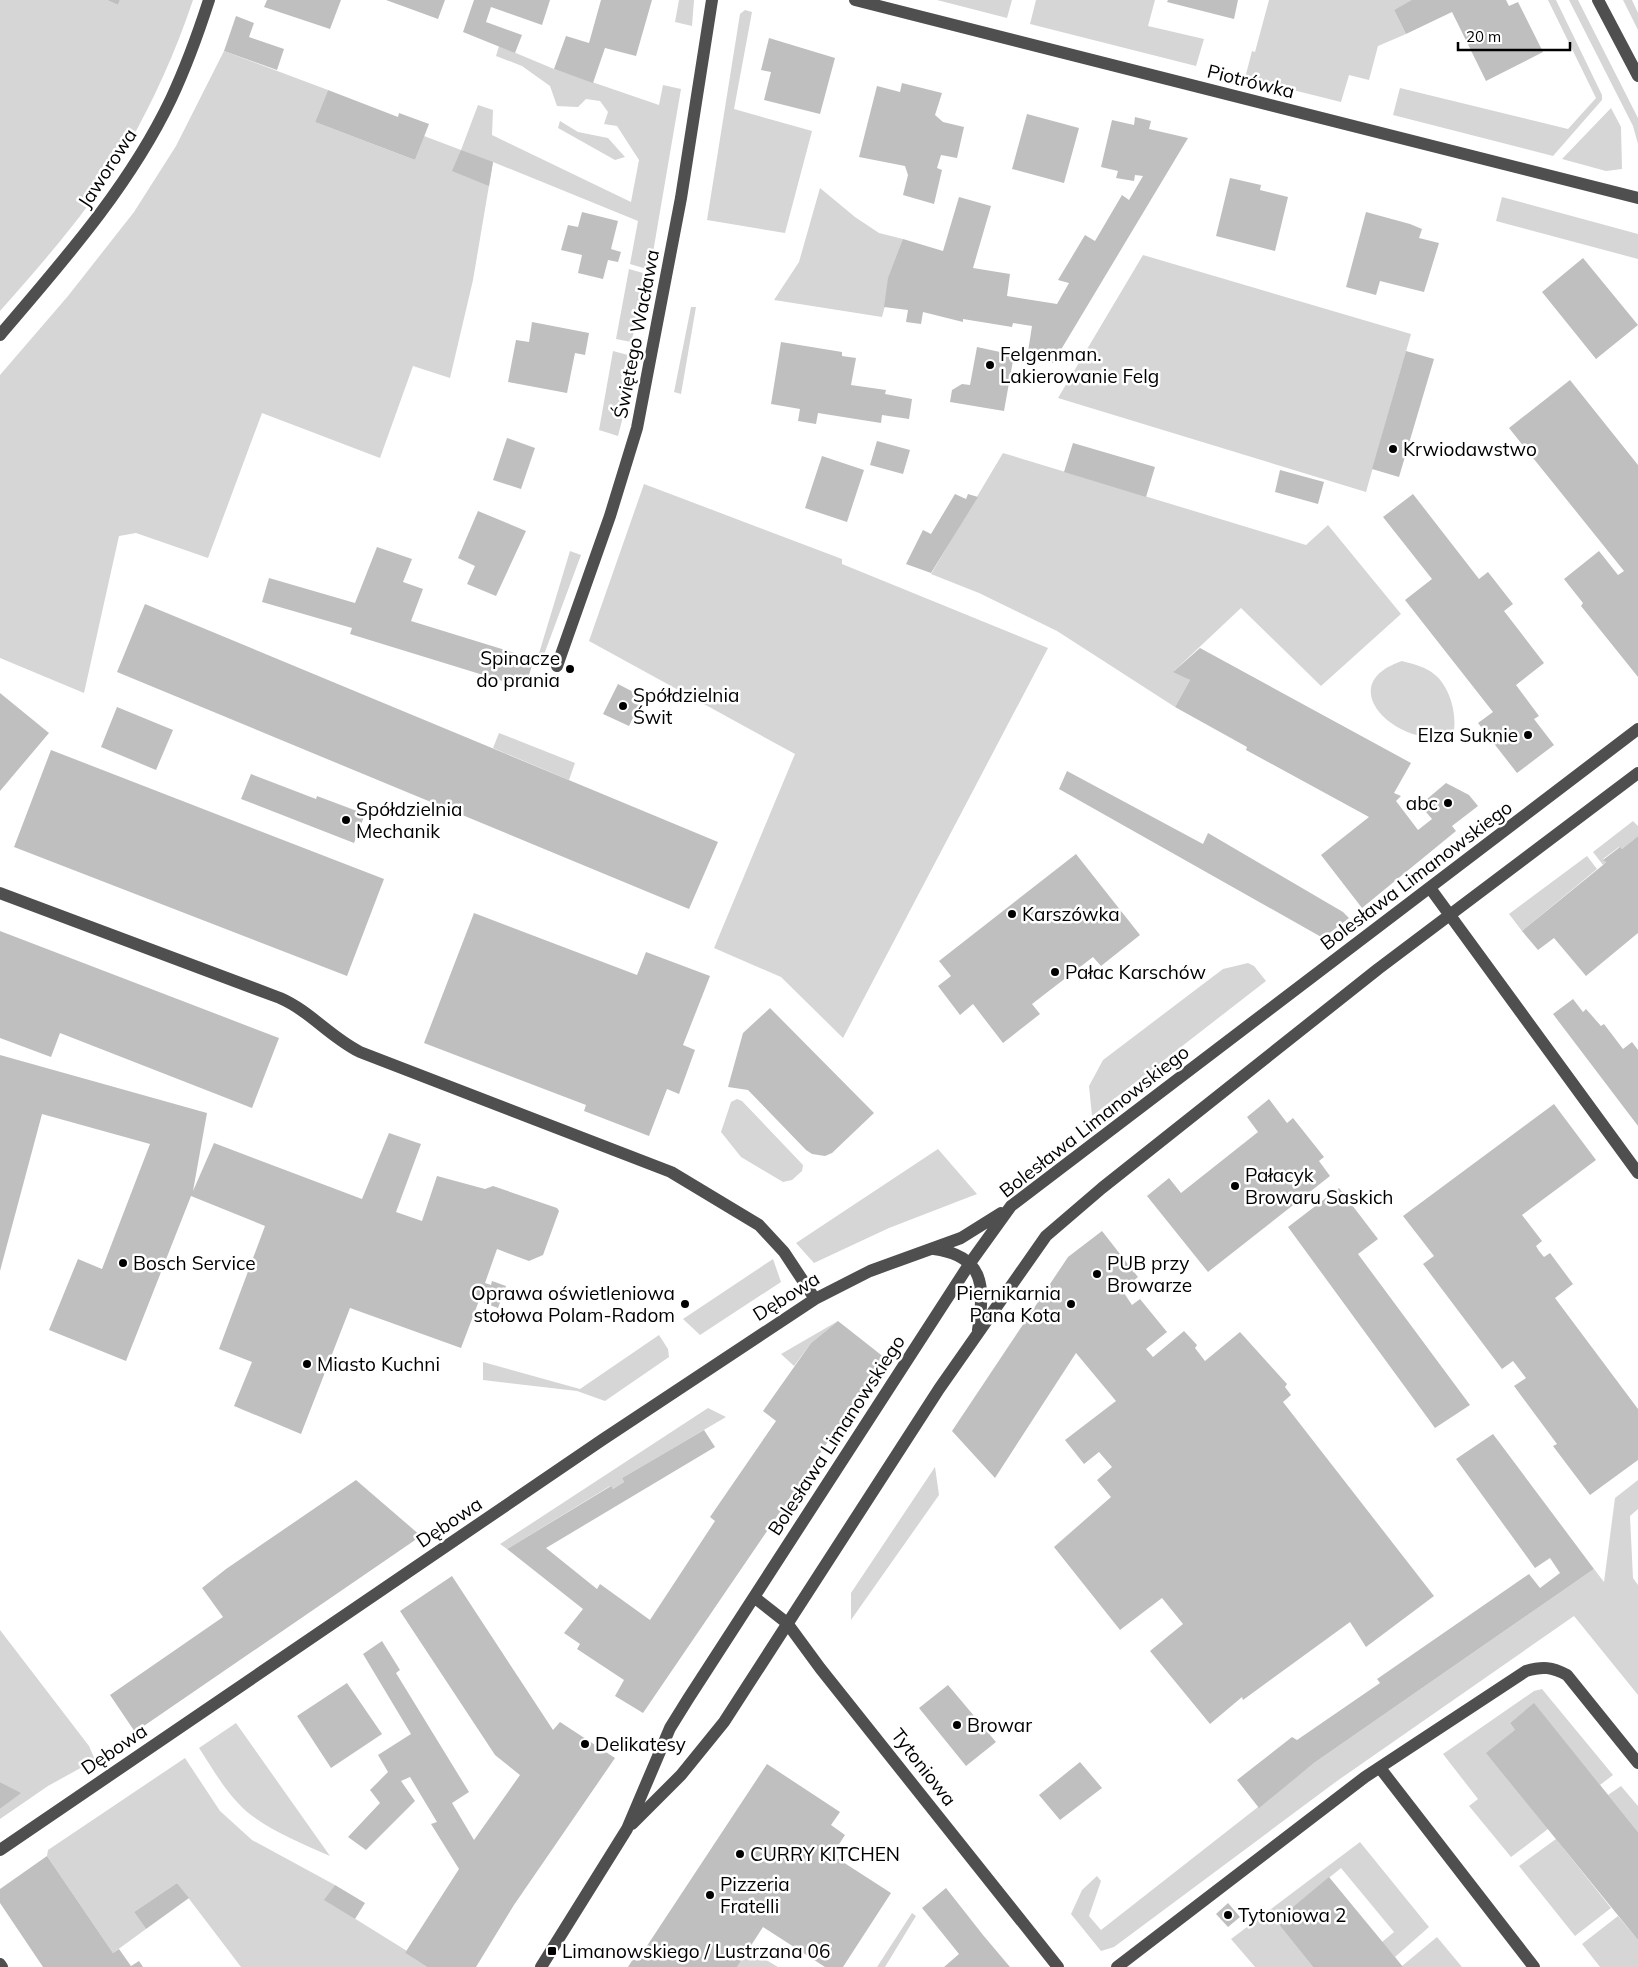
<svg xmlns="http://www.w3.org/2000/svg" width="1638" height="1967" viewBox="0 0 1638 1967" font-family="Mulish,sans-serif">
<rect width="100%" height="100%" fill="#fff"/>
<path fill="#d6d6d6" d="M0,0H107L118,5L120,0H193C176,51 153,102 126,149C91,208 45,260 0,311Z
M679,0H694L692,26L675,22Z
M937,0H1012L1007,18Z
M1036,0H1155L1148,26L1204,39L1196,66L1030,24Z
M1269,0H1412V1L1394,10L1406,34L1378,46L1369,80L1349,75L1341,102L1245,78L1252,51L1255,52Z
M1548,0H1556L1602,95V100L1553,156L1393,115L1400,88L1568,129L1596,98Z
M1569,0H1578L1638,118V144L1633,126Z
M1623,0H1632L1638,13V30Z
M745,10L752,12L734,109L812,131L785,233L707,220L740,14Z
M499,46L554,69L659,105L663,85L681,89L650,270L630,264L638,221L493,162L473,280L450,378L413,366L380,458L262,413L208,558L136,533L119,536L84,693L0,658V375L68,296L134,212L176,146L224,51L328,90L315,122L415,160L424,136L461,150L478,105L493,110L492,135L631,202L639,160L617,126L604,124L608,112L600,101L586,99L578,107L557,106L550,86L522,66L496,56Z
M1611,108L1621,127L1622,169L1606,171L1562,159Z
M560,121L578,132L608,138L625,157L615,160L558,128Z
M820,188L855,217L879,233L903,239L882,317L774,300L799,262Z
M1502,197L1638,234V259L1496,221Z
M1143,255L1411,334L1366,492L1058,398Z
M629,269L650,275L631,342L616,339Z
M691,307H696L681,394L674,392Z
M613,351L628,355L621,378L628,397L618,436L599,430Z
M1003,453L1306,545L1328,525L1401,614L1321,686L1241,608L1174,671L1190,680L1175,707L1057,631L979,593L931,574Z
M644,484L842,559V564L1048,648L843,1038L781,977L714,948L795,754L589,641Z
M570,551L581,555L542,660H537Z
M1402,661C1413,664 1426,667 1434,674C1450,686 1458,716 1453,735C1402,752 1328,686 1402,661Z
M499,733L575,763L569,780L493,748Z
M1633,821L1638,826V836L1622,849L1619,847L1603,859L1606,862L1603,865L1593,852Z
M1587,856L1597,869L1522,931L1509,914Z
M1248,963L1254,966L1266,981L1092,1116L1089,1086L1103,1060L1223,969Z
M737,1099L742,1101L803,1165L802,1171L792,1180L783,1182L741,1157L721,1132L731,1102Z
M938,1149L977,1194L889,1228L814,1263L796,1243Z
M773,1259L781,1282L700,1335L683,1319Z
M838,1321L811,1343L794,1366L781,1354Z
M659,1335L668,1349L669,1357L605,1401L577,1391L483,1380V1362L580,1389Z
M708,1408L726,1417L622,1478L624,1482L613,1489L610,1486L507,1549L500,1544Z
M935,1467L939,1495L851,1620V1593Z
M1638,1480V1509L1630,1516L1633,1578L1638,1585V1695L1574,1616L1337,1781L1114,1947L1101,1951L1071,1914L1082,1890L1097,1876L1101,1881L1089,1916L1101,1930L1314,1763L1594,1569L1604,1582L1615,1498Z
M0,1630L89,1746L95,1760L48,1786L0,1819V1809L20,1793L0,1782Z
M1542,1689L1613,1775L1600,1785L1534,1704L1510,1723L1515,1730L1548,1829L1511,1857L1469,1806L1478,1799L1443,1754L1534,1691Z
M236,1723L330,1856C303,1844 275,1833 251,1815C229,1798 214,1771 199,1748Z
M185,1758L220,1811L252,1840L335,1885L325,1900L407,1951L405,1953L427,1967H241L177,1883L134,1912L146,1929L113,1953L47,1856L48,1850Z
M1621,1786L1638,1806V1832L1608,1795Z
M1556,1839L1611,1908L1575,1936L1519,1866Z
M1360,1842L1429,1927L1395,1957L1382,1942L1394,1932L1341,1868L1276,1921L1313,1967H1255L1231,1939Z
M912,1913L916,1916L885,1967H877Z
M1618,1916L1638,1940V1967H1600L1582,1944Z
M1437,1937L1462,1967H1403L1402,1966Z
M748,1949L778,1967H737Z"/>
<path fill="#bfbfbf" d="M107,0H120L118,5Z
M267,0H341L330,29L264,7Z
M386,0H445L438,19Z
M474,0H550L542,25L491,7L486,22L522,35L515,53L463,32Z
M601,0H652L636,56L605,48L593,83L554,69L566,36L589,43Z
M1168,0H1238L1234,19L1167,2Z
M1412,0H1506L1509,6L1518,2L1543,52L1486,81L1452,12L1406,34L1394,10Z
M236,16L254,23L249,37L284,49L277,70L224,51Z
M769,38L835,58L820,114L764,100L771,72L761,70Z
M902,83L942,93L935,115L943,122L964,127L957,158L941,155L937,168L942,170L934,204L903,195L908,175L905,166L859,157L877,86L900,92Z
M328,90L398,117L399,113L429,124L415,160L315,122Z
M1027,114L1079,128L1064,183L1012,169Z
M1135,117L1151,121L1149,129L1188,138L1053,363L1027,358L1032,326L1013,323L1012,327L963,319V322L923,312L921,324L906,322L908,310L884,307L888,278L903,239L943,251L959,197L991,206L973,268L1010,274L1007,296L1057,304L1069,283L1058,280L1085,235L1095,241L1122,195L1129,200L1143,176L1135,175L1134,181L1116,178L1118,171L1101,167L1112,120L1134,125Z
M461,150L493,162L489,186L452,171Z
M1230,178L1261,185L1260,190L1288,197L1275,251L1216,236Z
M582,212L618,221L611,249L621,252L618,262L608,260L603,279L578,273L582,255L561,250L568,225L578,227Z
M1366,212L1410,224L1422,229L1419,238L1439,243L1424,292L1380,281L1376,295L1346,287Z
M1583,258L1638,325L1596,359L1542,292Z
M532,322L589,333L585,355L575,353L567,393L508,382L516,340L529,342Z
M781,342L842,352V356L856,358L851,385L886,390L885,394L912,399L909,419L882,415L881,423L818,413L816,424L798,421L800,409L771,404Z
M977,347L1014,355L1004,411L950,402L952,390L962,384L970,385Z
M1406,351L1434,359L1399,477L1372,469Z
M1570,380L1638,465V677L1581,606L1583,603L1564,579L1599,551L1618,575L1624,571L1509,428Z
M507,438L535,448L521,489L493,480Z
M877,441L910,450L903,474L870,465Z
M1073,443L1155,467L1146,497L1064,472Z
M822,456L864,470L847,522L805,508Z
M1280,470L1324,482L1318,504L1275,492Z
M955,494L966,499L968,494L978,497L931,573L906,564L923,530L931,534Z
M1413,494L1479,579L1488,572L1513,604L1504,611L1544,663L1516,685L1539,716L1534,719L1554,745L1517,773L1478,723L1493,712L1405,600L1432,579L1383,517Z
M478,511L526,531L496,596L467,584L475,566L458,558Z
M377,547L412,559L403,582L423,589L411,621L534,659L525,688L350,634L352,628L262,602L269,578L355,603Z
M145,604L718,842L689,909L117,672Z
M1200,648L1411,763L1394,793L1401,796L1396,801L1418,830L1432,819L1420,805L1446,783L1469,795L1478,806L1452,826L1456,831L1362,908L1321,855L1369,817L1246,750L1247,747L1175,707L1190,680L1173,672Z
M618,684L643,697L629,726L603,714Z
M0,693L49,733L0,791Z
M117,707L173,730L156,770L101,747Z
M51,750L384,879L347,976L14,847Z
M1067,771L1203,844L1208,833L1343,912L1349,918L1323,938L1059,789Z
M251,774L316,799L317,796L365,814L354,843L241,799Z
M1638,836V933L1586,976L1554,938L1538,950L1522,931L1603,865L1606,862L1603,860L1620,847L1622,849Z
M1076,854L1140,935L1101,966L1093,957L1032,1004L1040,1014L1003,1043L973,1004L960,1015L938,986L951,976L939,961Z
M474,913L637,975L646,952L710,976L683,1045L695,1050L679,1094L667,1089L649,1136L584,1111L586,1105L424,1043Z
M0,931L279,1038L252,1108L60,1033L51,1057L0,1038Z
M1573,999L1583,1012L1586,1009L1601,1026L1604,1024L1623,1049L1632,1042L1638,1050V1126L1553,1014Z
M770,1008L874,1113L832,1153L825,1156L812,1154L806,1150L748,1090L728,1087L743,1033Z
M0,1055L207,1113L193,1191L214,1143L362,1199L389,1133L421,1144L396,1212L422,1221L437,1176L485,1189L493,1186L557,1208L559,1211L543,1255L529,1261L497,1249L485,1283L491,1285L492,1281L506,1286L498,1308L484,1303L485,1300L480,1298L461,1348L350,1308L301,1434L234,1406L252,1362L219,1349L265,1226L191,1196L126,1361L49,1330L78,1259L102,1269L150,1144L42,1114L0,1271Z
M1269,1099L1287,1123L1293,1118L1324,1157L1319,1161L1330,1176L1208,1272L1147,1196L1169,1178L1181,1193L1258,1132L1247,1117Z
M1554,1104L1596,1160L1522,1215L1542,1241L1536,1246L1539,1251L1544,1257L1550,1253L1573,1284L1555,1298L1638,1409V1460L1590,1495L1553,1446L1557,1444L1514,1386L1526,1378L1513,1361L1502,1369L1423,1264L1434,1256L1403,1216Z
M1339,1188L1378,1239L1358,1254L1470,1405L1435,1428L1288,1227Z
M1102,1231L1138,1277L1122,1290L1132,1305L1140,1299L1167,1332L1146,1349L1153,1357L1184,1331L1197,1345L1195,1348L1205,1361L1240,1332L1287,1384L1285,1387L1291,1395L1283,1402L1434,1596L1366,1647L1350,1622L1243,1700L1242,1697L1210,1724L1150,1651L1183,1624L1162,1598L1120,1630L1054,1547L1111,1497L1097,1480L1112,1467L1099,1452L1084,1464L1065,1440L1116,1401L1076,1353L995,1478L952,1431L1068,1257Z
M838,1321L885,1358L643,1713L615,1696L624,1680L577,1649L580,1644L564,1633L583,1609L507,1549L611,1486L613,1489L624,1482L622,1478L704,1430L715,1447L546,1548L597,1589L600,1584L650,1620L715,1521L710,1517L776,1421L763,1411L811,1343Z
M1493,1434L1594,1569L1314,1763L1259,1808L1237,1780L1292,1737L1297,1740L1380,1683L1377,1679L1529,1574L1540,1588L1560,1573L1550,1558L1535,1568L1456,1459Z
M356,1480L421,1536L135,1732L110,1695L223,1617L202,1588L226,1569Z
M452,1576L553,1730L560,1722L615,1758L514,1905L476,1967H427L405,1953L459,1869L431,1824L437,1822L410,1777L401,1781L415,1801L366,1850L348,1837L380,1803L370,1790L388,1772L378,1755L411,1734L363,1654L382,1641L400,1670L396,1673L469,1792L452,1803L474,1840L520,1775L495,1755L400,1611Z
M347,1683L382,1734L331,1768L297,1716Z
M948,1685L996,1742L966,1766L919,1708Z
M1534,1703L1638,1832V1940L1486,1753L1515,1730L1510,1723Z
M1080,1762L1102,1788L1060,1820L1039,1795Z
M767,1764L840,1812L831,1825L845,1835L832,1855L891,1893L843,1967H825L763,1927L737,1967H628L633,1959L637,1961Z
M0,1782L21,1793L0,1809Z
M47,1856L113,1953L119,1949L131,1966L139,1961L143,1967H43L0,1903V1889Z
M1329,1877L1395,1957L1403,1967H1313L1276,1921Z
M177,1883L189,1898L146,1929L134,1912Z
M335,1885L365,1903L355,1919L324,1900Z
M946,1888L983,1935L1010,1967H944L959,1954L922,1908Z
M1228,1903L1240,1917L1228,1927L1216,1914Z"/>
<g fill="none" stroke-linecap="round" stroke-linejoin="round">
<path stroke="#4f4f4f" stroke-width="12" d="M855,0L1638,198
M1598,0L1638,76
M0,335C63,261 129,187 171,99C186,67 198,34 209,0
M557,666L610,516L637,428L681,198L712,0
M1430,888L1638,1173
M0,893L280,998C310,1011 330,1037 360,1052L671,1172L759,1225L784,1252L815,1299
M934,1249C985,1256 985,1287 978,1330
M754,1597L787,1623L820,1668L1058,1967
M1380,1768L1534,1967
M632,1824L681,1775L724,1722L939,1389L1046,1236L1102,1188L1378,969L1638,773
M0,1850L602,1440L815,1299L870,1271L961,1238L1001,1213
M0,1964L2,1967
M541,1967L627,1829L670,1728L688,1699L970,1263L1011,1206L1638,729
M1117,1967L1365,1777L1526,1671C1543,1666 1552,1667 1567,1675L1638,1763"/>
</g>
<g fill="#000" stroke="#fff" stroke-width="2">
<circle cx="990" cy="365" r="5"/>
<circle cx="1393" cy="449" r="5"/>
<circle cx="570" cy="669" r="5"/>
<circle cx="623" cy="706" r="5"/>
<circle cx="1528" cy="735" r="5"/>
<circle cx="1448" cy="803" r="5"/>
<circle cx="346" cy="820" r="5"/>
<circle cx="1012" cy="914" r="5"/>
<circle cx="1055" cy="972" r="5"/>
<circle cx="1235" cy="1186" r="5"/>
<circle cx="123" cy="1263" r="5"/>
<circle cx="1097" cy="1274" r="5"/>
<circle cx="685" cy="1304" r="5"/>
<circle cx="1071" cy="1304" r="5"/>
<circle cx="307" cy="1364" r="5"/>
<circle cx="957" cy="1725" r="5"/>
<circle cx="585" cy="1744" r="5"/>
<circle cx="740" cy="1854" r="5"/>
<circle cx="710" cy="1895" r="5"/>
<circle cx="1228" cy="1915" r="5"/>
<rect x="547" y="1946" width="10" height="10" rx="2.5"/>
</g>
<g text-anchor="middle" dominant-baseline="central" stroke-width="5" stroke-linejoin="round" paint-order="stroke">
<g font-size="19" fill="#000" stroke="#fff">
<text transform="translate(1251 81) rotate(14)">Piotrówka</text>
<text transform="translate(107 168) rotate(-57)">Jaworowa</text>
<text transform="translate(636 334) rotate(-79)">Świętego Wacława</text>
<text transform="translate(1416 875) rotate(-37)">Bolesława Limanowskiego</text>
<text transform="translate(1094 1121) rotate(-38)">Bolesława Limanowskiego</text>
<text transform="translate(786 1296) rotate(-32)">Dębowa</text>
<text transform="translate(836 1435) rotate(-57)">Bolesława Limanowskiego</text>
<text transform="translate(449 1522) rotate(-34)">Dębowa</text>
<text transform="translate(114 1749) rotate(-34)">Dębowa</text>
<text transform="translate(924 1767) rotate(52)">Tytoniowa</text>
</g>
<g font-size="19" fill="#000" stroke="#fff" text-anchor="start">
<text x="1000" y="354">Felgenman.<tspan x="1000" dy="22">Lakierowanie Felg</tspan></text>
<text x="1403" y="449">Krwiodawstwo</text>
<text x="560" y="658" text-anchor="end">Spinacze<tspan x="560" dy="22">do prania</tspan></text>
<text x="633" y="695">Spółdzielnia<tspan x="633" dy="22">Świt</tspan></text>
<text x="1518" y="735" text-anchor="end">Elza Suknie</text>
<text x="1438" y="803" text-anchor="end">abc</text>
<text x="356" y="809">Spółdzielnia<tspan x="356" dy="22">Mechanik</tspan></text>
<text x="1022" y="914">Karszówka</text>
<text x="1065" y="972">Pałac Karschów</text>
<text x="1245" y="1175">Pałacyk<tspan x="1245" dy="22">Browaru Saskich</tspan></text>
<text x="133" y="1263">Bosch Service</text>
<text x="1107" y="1263">PUB przy<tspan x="1107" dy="22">Browarze</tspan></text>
<text x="675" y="1293" text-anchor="end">Oprawa oświetleniowa<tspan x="675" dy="22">stołowa Polam-Radom</tspan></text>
<text x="1061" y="1293" text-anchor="end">Piernikarnia<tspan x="1061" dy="22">Pana Kota</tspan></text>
<text x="317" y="1364">Miasto Kuchni</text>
<text x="967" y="1725">Browar</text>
<text x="595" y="1744">Delikatesy</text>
<text x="750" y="1854">CURRY KITCHEN</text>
<text x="720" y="1884">Pizzeria<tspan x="720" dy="22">Fratelli</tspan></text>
<text x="1238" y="1915">Tytoniowa 2</text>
<text x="562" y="1951">Limanowskiego / Lustrzana 06</text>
</g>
</g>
<path d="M1458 42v8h112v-8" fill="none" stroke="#000000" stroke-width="2.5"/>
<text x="1466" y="42" font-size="15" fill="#000000" stroke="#ffffff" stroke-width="4" paint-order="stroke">20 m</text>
</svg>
